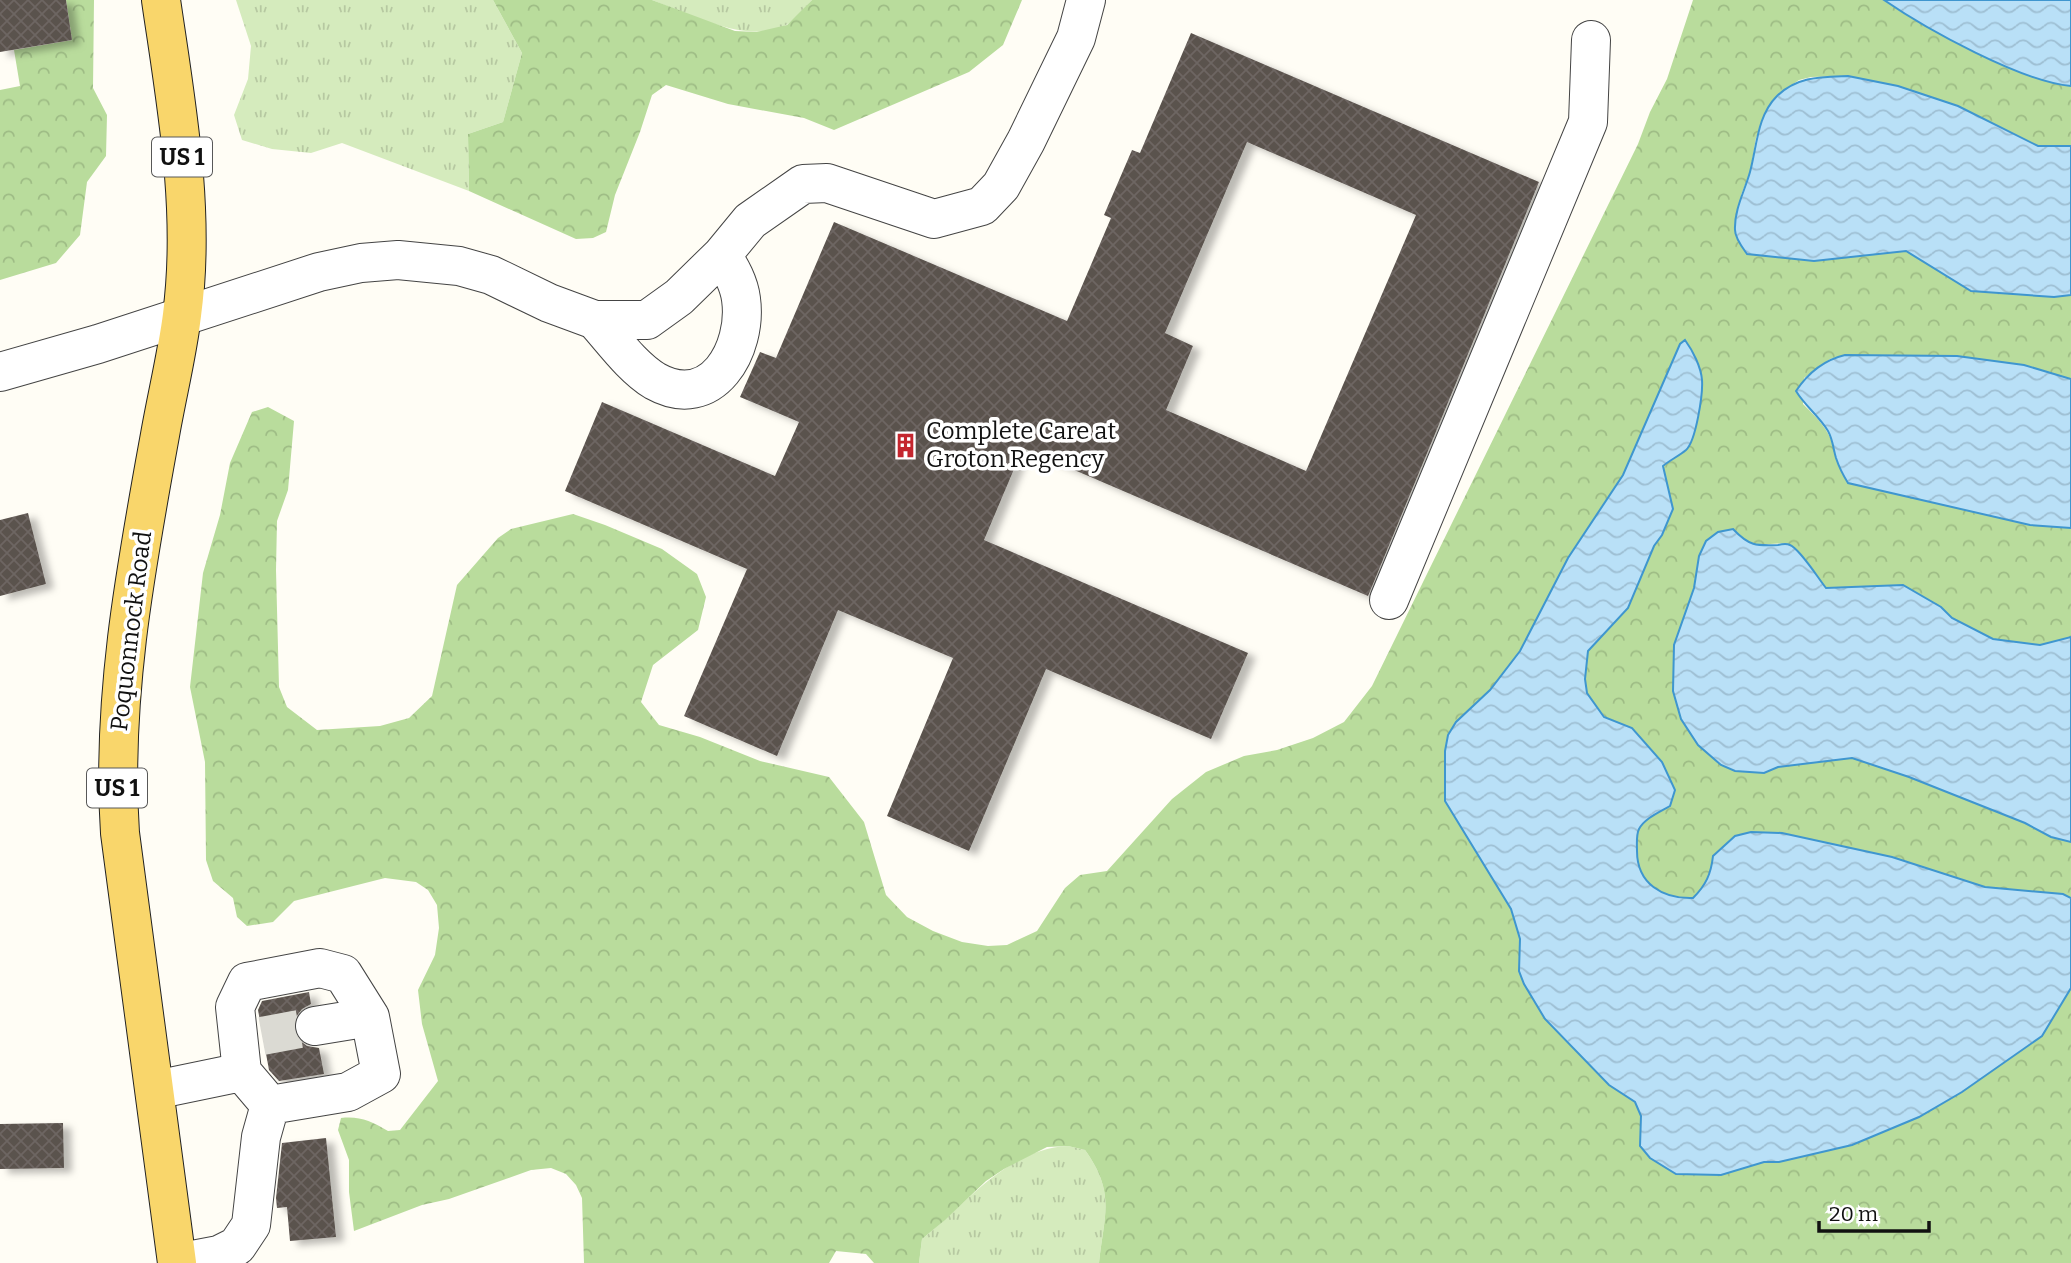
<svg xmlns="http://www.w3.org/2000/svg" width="2071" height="1263" viewBox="0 0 2071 1263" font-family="Bitter,serif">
<defs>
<pattern id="grass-tufts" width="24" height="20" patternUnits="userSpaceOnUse" patternTransform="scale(1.75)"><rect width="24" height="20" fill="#d5ebbd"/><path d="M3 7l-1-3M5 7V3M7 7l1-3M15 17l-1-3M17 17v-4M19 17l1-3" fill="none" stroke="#b6c8a1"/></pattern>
<pattern id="forest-crowns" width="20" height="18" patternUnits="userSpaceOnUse" patternTransform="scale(1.75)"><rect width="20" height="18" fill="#b9dc9c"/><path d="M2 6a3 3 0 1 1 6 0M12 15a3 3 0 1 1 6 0" fill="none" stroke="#9ebc85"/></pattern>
<pattern id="water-waves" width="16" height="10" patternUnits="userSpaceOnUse" patternTransform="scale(1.75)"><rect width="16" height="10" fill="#b9e0f7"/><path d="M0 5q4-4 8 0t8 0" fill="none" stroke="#9ebfd3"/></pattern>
<pattern id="building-cross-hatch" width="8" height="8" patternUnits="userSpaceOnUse" patternTransform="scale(1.75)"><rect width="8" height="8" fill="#5a524d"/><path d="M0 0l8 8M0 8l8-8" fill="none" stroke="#6d6662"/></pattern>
<filter id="shadow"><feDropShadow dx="8" dy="4.5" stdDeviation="3.5" flood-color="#0004"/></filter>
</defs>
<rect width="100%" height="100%" fill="#fffdf5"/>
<path fill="url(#grass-tufts)" d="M236,0H493L522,53L503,122L468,134L469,191L342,143L311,153L272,149L242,140L234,115L248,79L251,46Z
M652,0H812C805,7 797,17 789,23C754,48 687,13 652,0Z
M1068,1146L1085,1150C1116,1193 1104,1215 1099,1263H919L922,1239C967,1203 1007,1149 1068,1146Z"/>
<path fill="url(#forest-crowns)" d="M66,0H94L93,88L107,115L106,156L87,182L80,235L56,263L0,280V90L20,86L14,50L72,40Z
M493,0H652L735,31L757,32L787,25L812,0H1022L1003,45L969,72L834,130L804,118L728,104L666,85L652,95L640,132L615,195L606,232L593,238L576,239L469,191L468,134L503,122L522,53Z
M1693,0H1884C1926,29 2022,82 2071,86V146H2038L1958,106L1848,76L1811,77L1799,80L1779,94L1771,104L1756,138L1750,172L1741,195L1814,261L1906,251L1971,291L2054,297L2071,295V379L2024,365L1957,356L1845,355L1830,359L1804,378L1803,404C1819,420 1832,432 1835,455L2030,525L2071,528V637L2040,645L1993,639L1951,618L1941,607L1903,585L1826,588C1818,577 1798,545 1786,544C1767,542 1764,549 1743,540L1699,556L1694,588L1674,645L1673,691L1681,719L1764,773L1778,767L1852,758L1909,777L2025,823L2051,837L2071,842V898L2063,894L1985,887L1892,857L1782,833L1751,832L1713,856C1711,874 1706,885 1693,898C1663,899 1637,884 1637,851C1637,844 1636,835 1639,829C1645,818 1660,812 1670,806L1632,728L1605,717L1586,693L1585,679L1588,651L1628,608L1654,546L1662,535L1673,509L1663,466L1687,449L1693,436L1702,394V378L1685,340L1680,344L1623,475L1568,558L1520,651L1490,690L1456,722L1445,801L1511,909L1520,939L1519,971L1545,1019L1609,1085L1635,1102L1641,1116L1640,1146L1721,1175L1764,1162H1779L1852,1145L1919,1117L1962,1092L2042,1036L2071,988V1263H1099C1104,1215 1116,1193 1085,1150L1068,1146L1047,1147L1004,1169L986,1181L945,1220L922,1239L919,1263H874L866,1254L836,1251L829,1263H584L582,1198L576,1185L566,1174L551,1168L531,1170L449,1199L422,1205L354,1231L349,1192V1160L338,1130L341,1118C360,1116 371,1121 388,1131L400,1130L438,1081L422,1024L418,990L435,955L439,928L437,905L428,890L416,882L385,878L294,901L273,922L247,926L237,917L233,898L213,881L206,860L205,762L190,687L203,573L220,515L230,463L252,412L268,407L294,421L288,490L277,521L276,570L279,687L287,707L317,730L380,726L409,718L432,696L457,585L498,538L511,529L573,514L605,525L662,549L697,574L706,597L698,630L653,665L641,702L659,725L700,737L760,761L829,777L864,822L886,895L907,917L933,931L962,942L988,946L1007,945L1037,931L1065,888L1080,875L1107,871L1172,799L1206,772L1244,756L1277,750L1313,738L1344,722L1372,686L1638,144L1650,112L1667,79Z"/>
<path fill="url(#water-waves)" stroke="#3f96cf" stroke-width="2" d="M1884,0H2071V86C2022,82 1926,29 1884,0Z
M1848,76L1898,86L1958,106L2038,146H2071V295L2054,297L1971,291L1906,251L1814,261L1747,254C1742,247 1735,238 1735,230C1734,210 1745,190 1750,172C1757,146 1757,116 1777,96C1798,76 1821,77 1848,76Z
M1685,340C1693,351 1701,367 1702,380C1703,394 1696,441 1686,450C1679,456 1670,460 1663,466L1673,509L1662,535L1654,546L1628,608L1588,651L1585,679L1587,693L1604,717L1632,728L1662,762L1675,790L1670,806C1660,812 1645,818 1639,829C1636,835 1637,844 1637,851C1637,884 1663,899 1693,898C1706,885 1711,874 1713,856L1735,836L1751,832L1782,833L1892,857L1985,887L2063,894L2071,898V988L2042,1036L1962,1092L1919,1117L1852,1145L1779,1162H1764L1721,1175L1676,1174L1650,1158L1640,1146L1641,1116L1635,1102L1609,1085L1545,1019L1524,984L1519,971L1520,939L1511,909L1445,801V751L1448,735L1456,722L1490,690L1520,651L1568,558L1623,475L1680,344Z
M1845,355L1957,356L2024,365L2071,379V528L2030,525L1848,483C1843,475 1839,467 1836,458C1833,448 1833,440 1828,431C1819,416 1805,406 1796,391C1808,373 1824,360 1845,355Z
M1733,529C1749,546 1756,546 1778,545C1782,544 1786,543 1790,545C1800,549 1818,578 1826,588L1903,585L1941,607L1952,618L1993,639L2040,645L2071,637V842L2051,837L2025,823L1909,777L1852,758L1778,767L1764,773L1735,771L1721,765L1698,745L1681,719L1673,691L1674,645L1694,588L1699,556L1706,541L1718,532Z"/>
<path fill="url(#building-cross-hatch)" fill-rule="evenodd" filter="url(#shadow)" d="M0,0H66L72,40L0,52Z
M1191,33L1539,182L1368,596L1023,448L984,540L1248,653L1211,739L1046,669L969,851L887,816L953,658L838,610L777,756L684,716L747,569L565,491L602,402L775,476L799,422L740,397L760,352L776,358L834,222L1067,321L1111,218L1104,215L1132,150L1140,153ZM1247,142L1416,215L1306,471L1166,410L1193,346L1165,333Z
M28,513L46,584L0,596V520Z
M309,992L311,1004L302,1009L295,1018L294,1030L299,1040L307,1046L319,1048L324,1074L279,1081L269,1070L258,1010L262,1001Z
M63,1123L64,1168L0,1169V1124Z
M326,1138L336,1237L290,1241L287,1207L277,1208L276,1198L282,1143Z"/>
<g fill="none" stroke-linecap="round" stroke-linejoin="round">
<path stroke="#dbdad3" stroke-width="38" stroke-dasharray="38 19" stroke-linecap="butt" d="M262,1036L315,1026"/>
<defs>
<path id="minor" d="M595,320C613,340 632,367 655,381C712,413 748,349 741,299C739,283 731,269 722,255
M0,372L98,344L319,272L361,263L398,260L459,266L491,275L549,303L595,320H647L679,297L722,255L750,221L803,184L827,183L934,219L982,206L1001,186L1026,141L1076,38L1086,0
M1389,600L1588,122L1591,40
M320,968L343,974L370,1017L381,1074L348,1092L270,1105L242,1072L235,1007L247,982Z
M315,1026L370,1017
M155,1090L242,1072
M177,1263L219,1255L237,1246L251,1225L261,1137L270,1105"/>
<path id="major" d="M161,0C176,103 196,211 182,315C177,355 167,395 160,435C136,567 111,699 120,833L177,1263"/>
</defs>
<use href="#minor" stroke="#444" stroke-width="40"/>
<use href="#major" stroke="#222" stroke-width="40"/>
<use href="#minor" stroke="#fff" stroke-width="38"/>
<use href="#major" stroke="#f9d66b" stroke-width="38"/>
</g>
<defs>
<symbol id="building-bare" viewBox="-9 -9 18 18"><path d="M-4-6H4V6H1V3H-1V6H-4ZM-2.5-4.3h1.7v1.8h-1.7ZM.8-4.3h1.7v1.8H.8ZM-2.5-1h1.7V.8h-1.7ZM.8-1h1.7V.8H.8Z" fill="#c4262e" stroke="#fff" stroke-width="2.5" paint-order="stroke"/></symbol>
</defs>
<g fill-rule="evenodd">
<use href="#building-bare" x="888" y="428" width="35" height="35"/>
</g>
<g text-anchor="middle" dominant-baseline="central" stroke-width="7" stroke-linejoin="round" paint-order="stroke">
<g fill="#fff" stroke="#585858" stroke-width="2">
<rect x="152" y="137.5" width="60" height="39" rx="5"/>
<rect x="87" y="768.5" width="60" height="39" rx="5"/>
</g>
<g font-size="23" font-weight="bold" fill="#111">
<text x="182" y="157">US 1</text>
<text x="117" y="788">US 1</text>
</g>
<g font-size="24" fill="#111" stroke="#fff" text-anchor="start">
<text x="926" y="431">Complete Care at<tspan x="926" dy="28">Groton Regency</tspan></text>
</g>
<g font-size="24" fill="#111" stroke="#fff">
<text transform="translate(131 631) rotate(-83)">Poquonnock Road</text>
</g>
</g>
<path d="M1819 1221v10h110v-10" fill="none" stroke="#111111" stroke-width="3.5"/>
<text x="1829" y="1221" font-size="21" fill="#111111" stroke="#ffffff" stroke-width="5" paint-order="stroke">20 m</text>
</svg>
